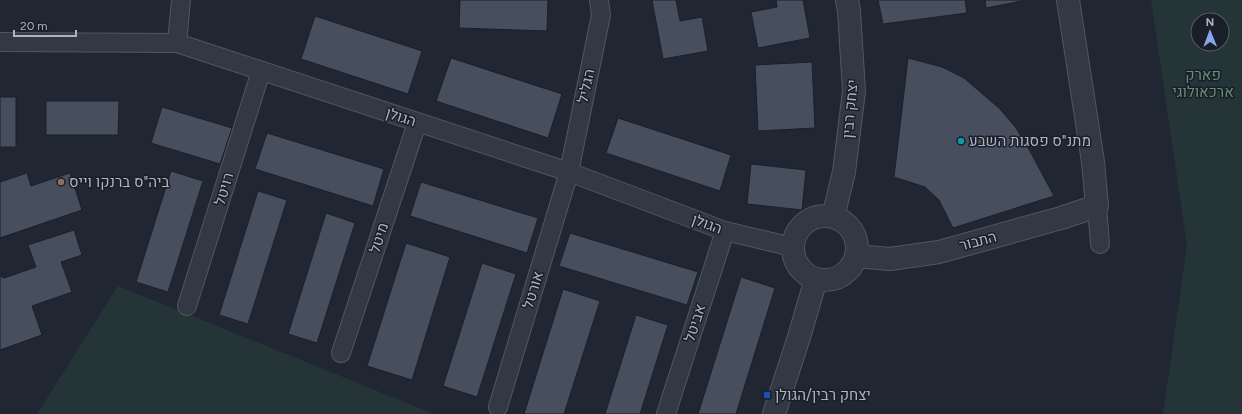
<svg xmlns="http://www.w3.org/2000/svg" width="1242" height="414" viewBox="0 0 1242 414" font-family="Figtree,Heebo,sans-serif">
<rect width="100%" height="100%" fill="#202733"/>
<path fill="#253537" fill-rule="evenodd" d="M1151,0H1242V414H1163L1187,245ZM1198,20H1222V44H1198Z
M118,286L434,414H37Z"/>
<path fill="#474e5d" stroke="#1b202a" d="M460,0H548L547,31L459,28Z
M652,0H676L680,21L702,17L708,51L663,59Z
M776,0H803L810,38L758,48L751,12L777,7Z
M878,0H965L967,13L883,24Z
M985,0H1022V1L986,8Z
M315,16L422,51L408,94L301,59Z
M451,58L562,94L548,138L436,101Z
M908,58L942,67L964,78L1000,109L1016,128L1031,153L1054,196L953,228L939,200L925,187L894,177Z
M812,62L815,128L758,131L755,65Z
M0,97H16V147H0Z
M46,101H119L118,135H46Z
M162,107L232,128L220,164L151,143Z
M618,118L731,155L720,191L606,153Z
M267,133L384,169L373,206L255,169Z
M751,164L806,170L802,210L747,204Z
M171,171L203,181L168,292L136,282Z
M27,173L31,186L70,173L82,210L0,238V182Z
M421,182L538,218L527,253L410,216Z
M258,191L287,200L248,324L219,315Z
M326,213L355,223L317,343L288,334Z
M74,230L82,255L61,262L72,292L32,306L42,335L0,350V276L4,278L36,267L28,245Z
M570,233L698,272L687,305L559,266Z
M406,243L450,257L412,380L367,366Z
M482,263L516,274L477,397L443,386Z
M741,277L775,288L736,414H698Z
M563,289L600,301L564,414H524Z
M636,315L668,325L640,414H605Z"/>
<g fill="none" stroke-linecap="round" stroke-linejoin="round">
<defs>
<path id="minor" d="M0,42L177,43L569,172L725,231L793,247
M177,43L181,0
M1097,206L1100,244
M187,306L261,71
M341,353L417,123
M498,407L569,172L601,15L599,0
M666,414L725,231"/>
<path id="tertiary" d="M793 248a32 32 0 1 1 64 0a32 32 0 1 1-64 0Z
M833,217L844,172L854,91L849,11L847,0
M856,256L890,259L939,252L1061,218L1097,206L1093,162L1068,0
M774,414L799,337L816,279"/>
</defs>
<use href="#minor" stroke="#515662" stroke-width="20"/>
<use href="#tertiary" stroke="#515662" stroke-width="24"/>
<use href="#minor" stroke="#333944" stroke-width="18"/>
<use href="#tertiary" stroke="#333944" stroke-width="22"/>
</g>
<circle fill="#0f9aa8" stroke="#191e28" stroke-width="1.5" cx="961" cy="141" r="4"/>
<circle fill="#8d6e63" stroke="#191e28" stroke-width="1.5" cx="61" cy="182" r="4"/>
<rect fill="#1a4fb4" stroke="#191e28" stroke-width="1.5" x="763" y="391" width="8" height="8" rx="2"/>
<g text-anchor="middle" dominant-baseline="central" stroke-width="3" stroke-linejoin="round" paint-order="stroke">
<g font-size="15" fill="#678f73" stroke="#191e28">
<text x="1203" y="75">פארק<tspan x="1203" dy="17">ארכאולוגי</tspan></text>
</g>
<g font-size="15" fill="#adb3c1" stroke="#191e28">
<text transform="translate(586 86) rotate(-78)">הגליל</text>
<text transform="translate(850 109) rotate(-85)">יצחק רבין</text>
<text transform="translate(401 117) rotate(18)">הגולן</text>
<text transform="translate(224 189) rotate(-73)">רויטל</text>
<text transform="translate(707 224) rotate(20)">הגולן</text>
<text transform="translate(379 238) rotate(-72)">מיטל</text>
<text transform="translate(978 241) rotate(-15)">התבור</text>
<text transform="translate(533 290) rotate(-73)">אורטל</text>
<text transform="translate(695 323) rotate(-72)">אביטל</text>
</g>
<g font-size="15" fill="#adb3c1" stroke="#191e28" text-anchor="start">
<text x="969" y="141">מתנ"ס פסגות השבע</text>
<text x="69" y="182">ביה"ס ברנקו וייס</text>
<text x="775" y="395">יצחק רבין/הגולן</text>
</g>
</g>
<g transform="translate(1210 32) rotate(359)"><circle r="19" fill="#191e28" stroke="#545a65"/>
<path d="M0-3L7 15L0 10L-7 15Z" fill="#85a6ee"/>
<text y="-6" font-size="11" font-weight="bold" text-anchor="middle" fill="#adb3c1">N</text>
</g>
<path d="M14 30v6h62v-6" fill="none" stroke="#adb3c1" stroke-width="2"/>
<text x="20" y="30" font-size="12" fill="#adb3c1" stroke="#191e28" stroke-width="3" paint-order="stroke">20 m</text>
</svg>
